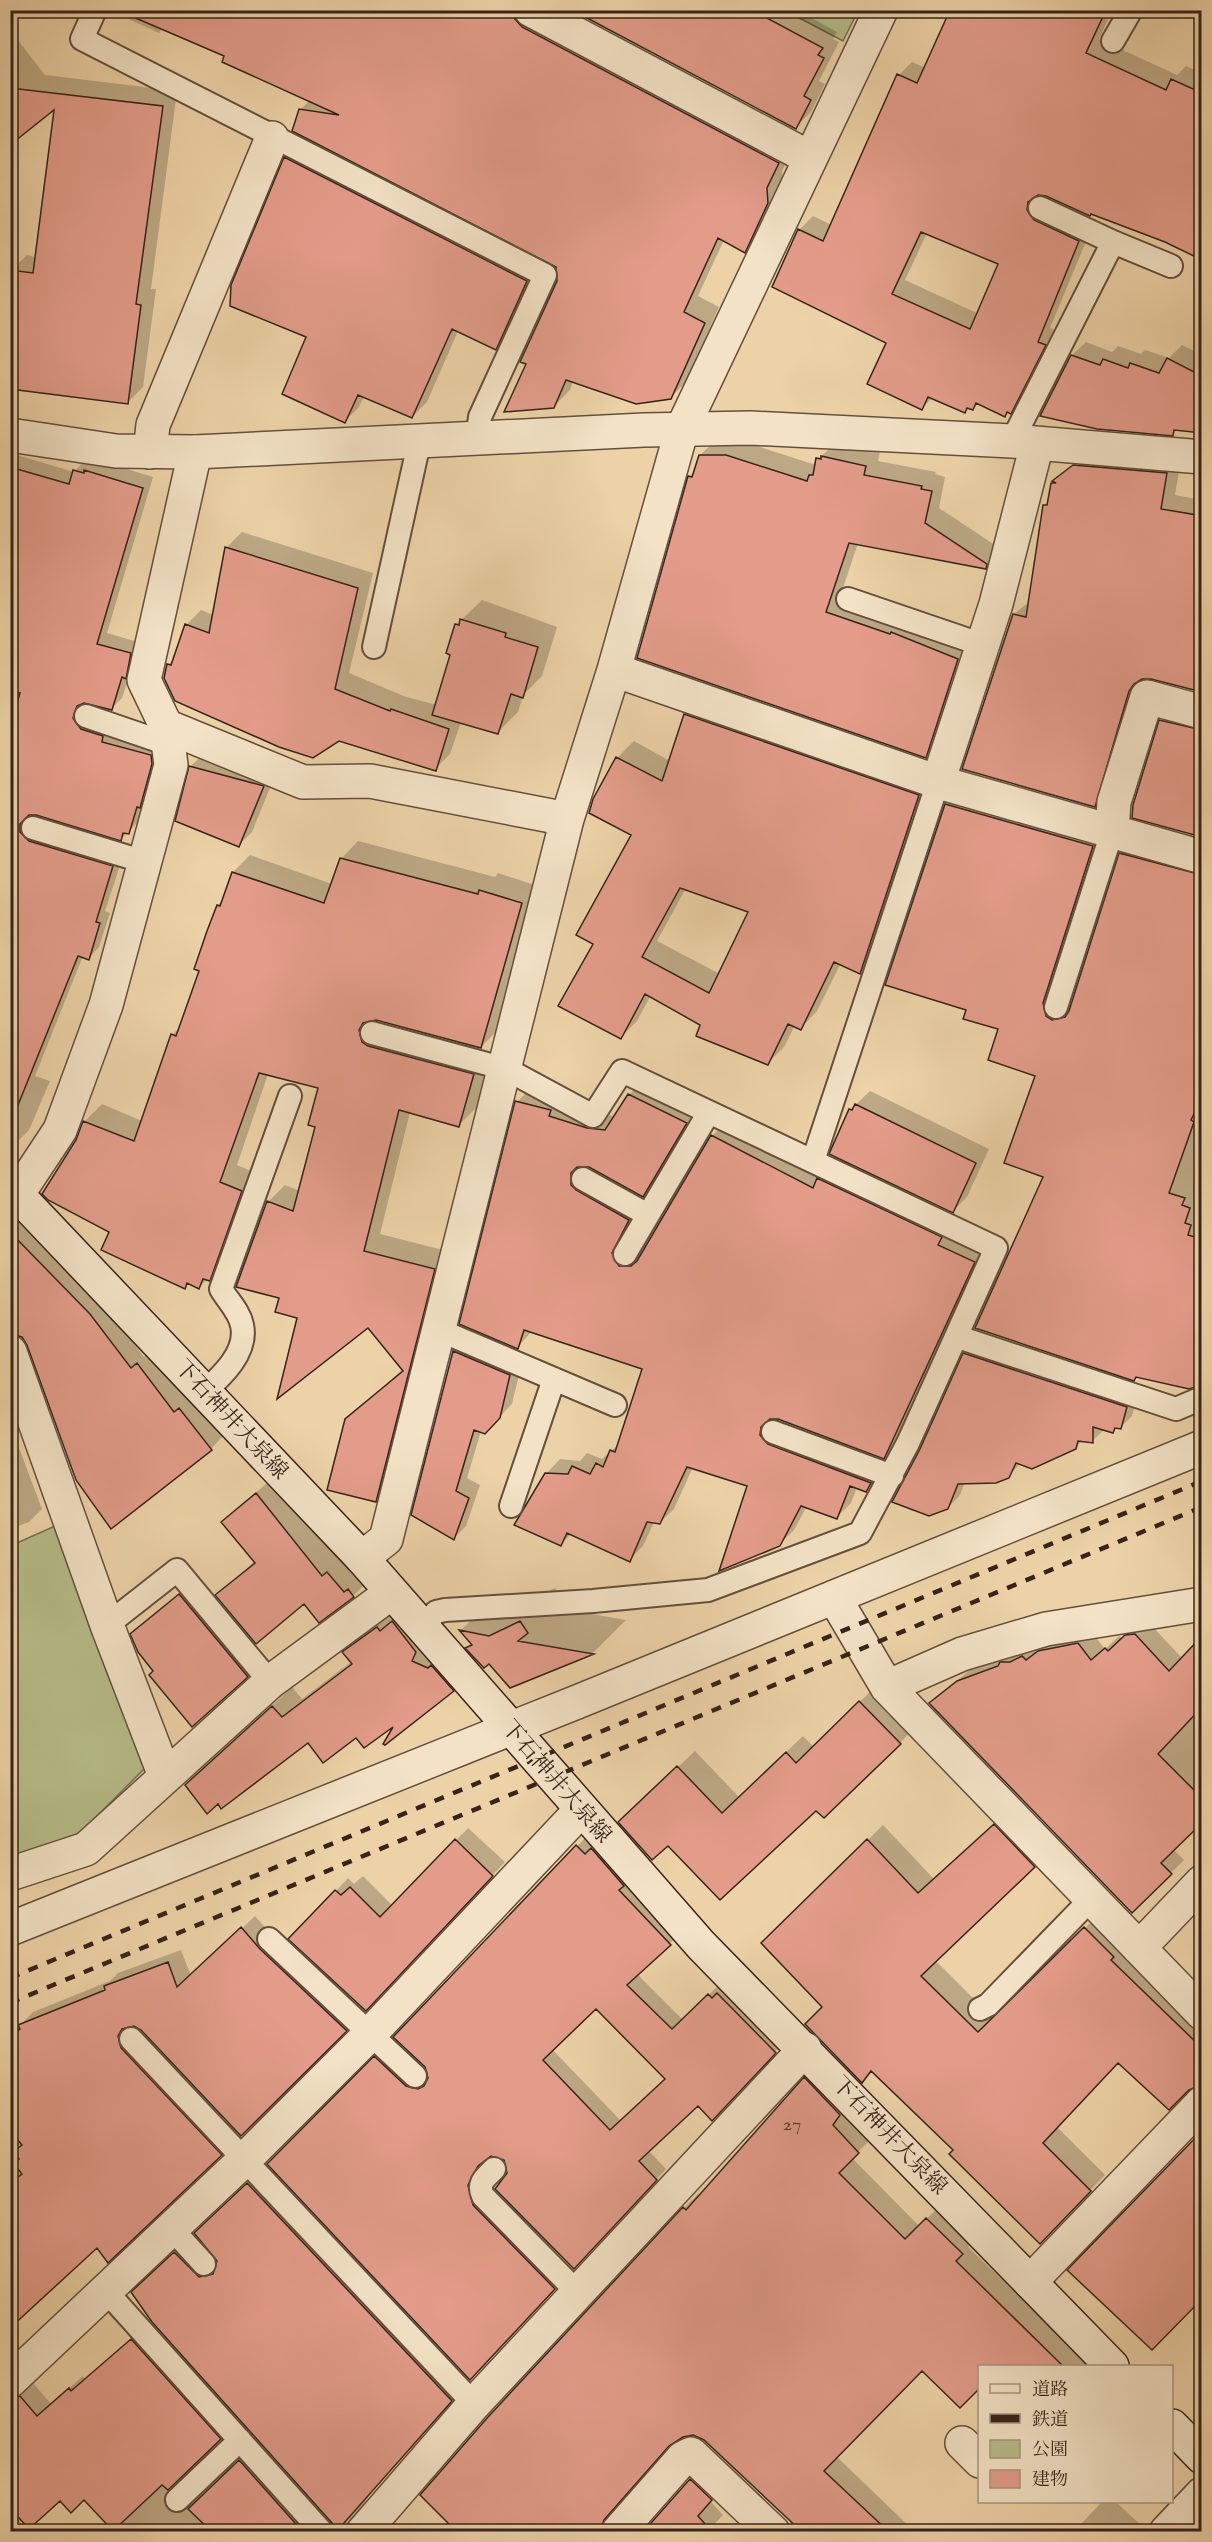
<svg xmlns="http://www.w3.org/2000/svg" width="1212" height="2542" viewBox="0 0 1212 2542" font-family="'IM FELL English','Noto Serif JP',serif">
<rect width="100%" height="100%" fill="#edd2a7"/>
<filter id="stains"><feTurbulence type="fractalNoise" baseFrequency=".00333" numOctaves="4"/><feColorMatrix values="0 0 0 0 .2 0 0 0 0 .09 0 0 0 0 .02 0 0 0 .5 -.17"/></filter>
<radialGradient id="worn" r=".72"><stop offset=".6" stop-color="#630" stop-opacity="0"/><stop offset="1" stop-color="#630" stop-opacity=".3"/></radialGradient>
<path fill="#b6bd89" stroke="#767052" stroke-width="1.5" d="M786,11H858L843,41Z
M55,1526L144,1769L80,1833L20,1855L10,1850V1546Z"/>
<path fill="#0003" fill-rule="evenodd" d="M109,10H537L794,147L782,171L783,187L760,236L745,251L724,240L698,296L719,307L686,382L670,398L573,381L570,390L554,406L528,363L559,281L560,273L553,262L300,110L310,100L226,55L162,29L159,33Z
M575,10H797L837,32L833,39L839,42L819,81L825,84L811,112L796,127Z
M951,10H1112L1099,39L1177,75L1186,66L1202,73V258L1166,240L1039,193L1043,203L1092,227L1050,328L1058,331L1024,399L1004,415L978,403L965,411L933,397L922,408L888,342L799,230L813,216L832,225L899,75L912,62L926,68ZM927,233L1000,264L979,314L905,280Z
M10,30L45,75L177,91L151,289H156L143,387L127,403L14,388L10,392V271L27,255L36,257L56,107L10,143Z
M300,144L541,266L510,334L495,348L458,331L427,402L412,417L364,396L359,407L345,421L308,336L286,158Z
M1086,342L1112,352L1118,346L1141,354L1145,350L1169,358L1182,345L1202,355V432L1178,429L1172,434L1072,355Z
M715,441H741L816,465L818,459L837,442L880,451L878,461L936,472L935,474L945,477L939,508L1001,549L985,567L858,543L840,597L972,644L940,742L926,756L690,476L695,471L700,455Z
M1089,451L1181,459L1175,495L1202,500V691L1152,677L1142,678L1109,791L1094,805L1014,614L1030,601L1044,506L1049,501L1052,483Z
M10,453L74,472L85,460H97L153,477L107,633L141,643L122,698L111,709L85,701L83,707L161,745L139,821L121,839L31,814L30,820L123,856L105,911L110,913L99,947L89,958L83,956L35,1076L50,1081L29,1130L19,1140L10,1126Z
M242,532L373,573L349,673L406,697L437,705L452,654L456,625L482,600L557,627L542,676L523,695L518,712L497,733L461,722L450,754L435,769L168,665L175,658L186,625L201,610L214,615L227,547Z
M701,698L935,779L876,956L860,972L841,963L817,1011L801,1028L795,1025L784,1047L767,1064L651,995L637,1021L620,1038L595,943L633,834L617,758L634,741L670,761L685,715ZM686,888L750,911L720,974L657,941Z
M1175,706L1202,714V836L1161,721Z
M204,753L276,773L252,832L239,845L177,821L191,766Z
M961,790L1107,832L1067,1006L1072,1005L1121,854L1135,840L1202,858V1384L1138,1376L1134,1379L1045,1176L1036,1075L1000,1028L968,1009L887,984L946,804Z
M358,841L495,877L498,873L538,886L498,1030L481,1047L374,1018L386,1029L490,1057L476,1108L459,1125L410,1112L380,1234L451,1252L393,1484L375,1501L346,1420L403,1369L368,1326L299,1317L280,1297L268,1202L285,1185L300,1191L317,1126L320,1086L268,1074L237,1165L258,1174L226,1262L199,1287L189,1282L184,1287L111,1231L77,1141L85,1121L102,1104L142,1121L172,1035L181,1026L201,970L218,905L224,899L233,872L250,855L332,884L341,859Z
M643,1081L700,1109L657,1181L643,1195L589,1165L585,1166V1171L642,1206L633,1252H643L712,1136L726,1122L988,1247L898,1443L884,1457L774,1418L782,1431L880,1476L866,1490L857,1487L851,1503L837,1517L807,1506L794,1530L779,1545L749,1485L693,1467L674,1509L659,1523L654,1522L643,1546L629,1560L571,1534L561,1544L546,1474L560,1459L580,1461L587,1453L602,1459L620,1443L644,1369L532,1331L518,1347L517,1102L531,1088L602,1115L615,1116L629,1095Z
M870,1091L989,1149L967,1197L953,1211L850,1110Z
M14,1210L103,1302L144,1357L151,1352L188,1400L193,1396L223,1436L211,1449L29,1345L24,1337L10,1332V1214Z
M467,1339L522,1362L512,1404L485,1432L481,1431L467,1478L480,1485L466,1526L454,1538L413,1515L454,1351Z
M977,1342L1138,1395L1132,1416L1120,1428L1117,1427L1113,1431L1105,1429L1092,1441L1083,1440L1075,1448L1021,1463L1008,1476L965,1482L960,1495L948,1508L922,1449L965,1354Z
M10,1424L42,1509L29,1522L10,1529Z
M277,1474L373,1576L353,1596L305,1602L218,1595L255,1561L223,1522Z
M194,1581L261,1662L247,1676L132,1634Z
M555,1588L561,1598L552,1607L626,1620L593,1653L510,1686L489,1662L467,1648L472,1643L461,1630L495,1597L525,1602Z
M397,1608L472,1671L453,1690L356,1736L308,1741L207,1766L292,1687L302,1699L351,1662L344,1652L364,1633Z
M1148,1622L1183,1659L1202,1642V1821L1173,1849L1184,1860L1132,1911L931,1703L972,1668L1035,1644L1039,1649L1052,1639L1091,1631L1105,1649L1119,1636L1122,1639L1140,1623Z
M876,1686L916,1726L900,1743L816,1809L668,1844L637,1806L695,1751L739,1797L803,1736L814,1747Z
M1010,1811L1049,1851L935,1960L994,2019L1100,1913L1202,2018V2083L1118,2061L1057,2127L1105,2175L1055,2227L955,2150L873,2071L862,2081L824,2007L763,1943L883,1825L934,1879Z
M468,1828L505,1862L378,1997L336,1891L348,1878L354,1884L363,1876L393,1906Z
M587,1836L680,1934L637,1974L683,2020L719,1985L785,2041L722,2109L698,2104L648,2150L666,2169L584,2257L508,2174L504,2158L490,2154L481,2162L477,2178L564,2278L480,2368L269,2164L385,2047L417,2076L430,2080L426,2066L395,2037ZM596,2007L667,2078L621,2121L552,2049Z
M255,1916L273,1936L359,2017L241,2134L142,2028L131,2025L134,2035L233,2141L221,2154L97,2246L10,2326V2036L33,2012L110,1981L118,1973L181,1950L191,1976Z
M819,2065L872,2138L852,2158L919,2226L941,2205L976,2239L968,2247L1091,2365L922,2369L837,2457L915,2532H805L705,2439L695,2434L489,2418L684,2208L698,2194L700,2196Z
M261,2171L464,2387L393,2467L292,2407L369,2496L357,2514L358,2524L362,2532H336L333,2522L146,2280L188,2240L213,2264L218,2263L209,2220Z
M145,2328L233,2426L180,2477L176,2489L180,2497L194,2501L201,2498L253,2448L330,2532H116L84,2498L61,2499L23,2520L13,2528L10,2525V2382L17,2386L34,2384L51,2404L83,2376L85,2379Z
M705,2466L725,2485L710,2501L723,2515L707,2532H645Z
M1102,2502H1116L1140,2524L1133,2532H1073Z
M396,2527L400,2532H390Z"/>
<path fill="#e39c8a" stroke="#37231b" stroke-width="1.5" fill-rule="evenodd" d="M117,10H512L515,19L522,27L779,163L767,188L768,203L745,253L718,238L684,312L705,323L671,399L636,404L566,380L554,408L504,412L526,364L520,362L557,281L556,267L292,131L299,109L339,115L222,62L224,56Z
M572,10H752L823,48L818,55L824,58L804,96L811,100L796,129Z
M950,10H1106L1086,53L1166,90L1171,79L1202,93V260L1165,242L1091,214L1090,216L1046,196L1038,195L1028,202L1027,210L1034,220L1079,241L1038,342L1046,345L1011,414L1007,412L1005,417L976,403L973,410L967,408L965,413L928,397L922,410L867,384L886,343L772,287L798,229L823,241L897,74L917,83ZM921,232L998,264L970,329L892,294Z
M10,88L163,106L136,304L141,305L128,404L10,389V270L33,273L54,110L10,145Z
M284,157L527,281L496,350L452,329L412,418L358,395L345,423L282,394L306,337L230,306L231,285Z
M1071,355L1100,365L1103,359L1128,368L1130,363L1159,373L1167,358L1202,376V433L1174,430L1173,436L1097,429L1040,416Z
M699,455H726L807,481L809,475H813L816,458L821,459V456L866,466L864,475L922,486L921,489L932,491L925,523L987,564L986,569L849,543L826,612L890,634L891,632L958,659L926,758L637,658L688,476L692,477Z
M1073,465L1167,473L1161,509L1197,515V517L1202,518V692L1151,679H1142L1134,684L1129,691L1095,807L962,769L1013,614L1026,617L1043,505H1047L1051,483H1056L1052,481Z
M10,467L69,484L73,470L84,473V470L143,488L97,644L131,653L126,679L122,677L112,710L84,703L77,706L73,718L81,729L103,736L102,742L151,755L152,764L140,808L137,807L129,834L123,833L121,841L36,815H29L20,824V832L29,841L113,866L96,922L100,923L89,960L78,956L12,1120L10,727L20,693L10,690Z
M225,547L358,588L335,689L390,711L391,709L449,729L436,771L339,741L313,758L279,747L175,701L164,678L167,664L171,665L185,624L209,633Z
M460,619L506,633L505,637L538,647L523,698L511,694L498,734L432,715L450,655L446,653L455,624L459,625Z
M684,714L919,795L860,974L834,962L801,1030L788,1024L768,1065L696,1036L700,1025L645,994L621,1039L558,1006L593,944L576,935L631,835L589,813L593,799L616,757L662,781ZM680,888L748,912L709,993L642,957Z
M1159,720L1202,730V837L1132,818L1133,805Z
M189,766L264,786L239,847L175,821Z
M945,804L1093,846L1043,1003L1046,1016L1052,1020L1065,1017L1069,1011L1119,853L1202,875V1098L1191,1120L1194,1122L1169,1193L1185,1198L1182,1205L1190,1208L1185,1223L1191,1225L1188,1235L1202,1239V1385L1189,1389L1136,1377L1134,1381L975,1328L1043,1177L1004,1163L1035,1076L988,1060L998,1029L963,1019L966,1010L885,985Z
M340,858L478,894L479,890L522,903L481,1048L376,1020L363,1023L359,1030L362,1042L368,1046L474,1074L459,1127L399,1110L364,1251L435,1269L376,1502L327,1490L345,1419L403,1371L368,1328L277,1399L297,1318L275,1312L279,1298L236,1287L267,1201L293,1211L315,1127L308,1125L318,1088L259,1073L220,1182L242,1191L210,1281L203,1279L199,1289L187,1283L185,1289L101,1250L109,1232L48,1200L42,1194L76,1140L83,1121L134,1141L171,1034L176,1036L199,971L194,969L207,931L217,905L220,906L232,872L324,903Z
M628,1094L687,1123L643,1197L589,1167H577L571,1173V1185L576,1190L629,1220L612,1253L619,1266H631L637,1261L711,1135L813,1188L817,1178L942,1237L938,1245L975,1262L884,1459L778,1419H770L761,1427L760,1435L768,1444L871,1483L866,1492L850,1486L837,1519L801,1506L780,1546L719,1571L747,1486L687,1467L660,1524L647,1522L630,1562L567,1533L561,1546L514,1525L545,1473L568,1474L572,1466L590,1474L596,1463L603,1467L610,1450L615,1452L642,1369L524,1330L518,1349L459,1324L515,1101L551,1110L549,1116L587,1128L605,1130Z
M855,1104L976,1163L953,1213L829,1154L849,1109L852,1110Z
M10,1232L90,1314L131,1368L137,1363L174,1412L179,1408L212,1450L111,1529L76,1480L27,1345L22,1337L10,1334Z
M453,1351L510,1375L500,1418L485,1434L474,1430L456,1491L469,1498L454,1540L411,1515Z
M963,1353L1127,1407L1121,1429L1115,1428L1113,1433L1093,1427V1443L1078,1441L1076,1449L1032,1469L1016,1463L1009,1478L996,1483L958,1484L948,1509L929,1516L892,1502L920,1449Z
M256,1493L322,1576L327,1572L344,1592L348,1589L354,1597L319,1623L304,1604L256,1644L215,1595L255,1563L221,1522Z
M179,1594L248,1677L192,1727L149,1675L153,1671L138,1652L130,1634Z
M392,1621L416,1652L412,1661L428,1668L431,1665L454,1691L385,1745L383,1744L393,1727L364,1748L356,1738L323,1763L308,1743L221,1809L218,1804L207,1814L185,1785L272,1706L282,1717L352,1664L342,1652L377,1627L380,1631Z
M520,1621L528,1633L518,1641L594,1654L510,1688L489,1664L484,1668L465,1648L472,1645L459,1630L489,1636Z
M1135,1634L1169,1671L1202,1636V1707L1158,1754L1202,1798V1823L1161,1863L1172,1874L1132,1913L929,1703L957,1681L998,1666L1000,1662H1010L1022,1656L1026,1660L1038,1651L1078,1643L1091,1660L1105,1648L1108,1651L1125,1635Z
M859,1701L901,1744L824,1818L816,1811L720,1900L668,1846L652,1860L618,1822L677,1766L722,1813L786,1752L796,1763Z
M994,1824L1035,1867L921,1976L978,2032L1084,1927L1114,1957L1111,1960L1202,2048V2085L1189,2090L1169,2110L1118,2063L1043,2143L1091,2191L1040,2244L949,2154L953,2150L871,2071L862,2083L805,2024L822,2007L761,1943L867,1839L918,1893Z
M455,1839L493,1876L366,2011L288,1939L335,1890L341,1895L350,1887L380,1917Z
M576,1845L585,1854L591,1848L624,1886L619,1890L671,1945L627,1985L672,2029L708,1994L712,1998L717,1993L776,2053L712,2121L698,2106L639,2161L657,2180L574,2269L495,2189L507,2173L504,2160L491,2156L478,2166L468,2185L473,2205L555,2289L470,2380L267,2164L374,2056L406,2086L418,2089L424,2086L428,2078L425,2067L393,2037ZM596,2009L665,2079L610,2130L543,2060Z
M241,1927L260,1949L347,2031L241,2136L141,2030L134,2026L122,2029L118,2036L121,2048L222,2155L108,2263L97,2248L10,2328V2183L22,2174L14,2164L19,2159L13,2152L22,2145L10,2131V2037L20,2029L18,2025L105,1990L104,1986L168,1962L177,1987Z
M804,2077L840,2115L833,2125L859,2153L839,2173L905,2239L926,2218L963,2254L956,2261L1064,2367H980V2388L960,2408L922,2371L824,2471L889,2532H802L704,2440L693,2435L683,2437L669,2446L604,2520L600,2532H457L420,2495L488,2417L683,2207L686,2210Z
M1202,2131V2299L1152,2350L1067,2270Z
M247,2183L452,2401L336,2532L332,2523L152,2322L131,2292L174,2252L199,2277L213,2274L217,2261L194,2233Z
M131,2339L221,2439L168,2490L162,2485L113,2531L84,2500L71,2513L60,2501L29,2529L10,2508V2399L20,2396L37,2416L69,2388L71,2391Z
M239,2460L303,2532H212L188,2509Z
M690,2479L712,2500L698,2516L712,2532H643Z"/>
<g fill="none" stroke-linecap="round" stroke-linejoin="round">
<defs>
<path id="service" d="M95,10L82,39L545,275L480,417L477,440
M1113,41L1131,10
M1113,242L1171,266
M1012,441L1113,242L1040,208
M848,599L983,645
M374,647L419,443
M86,716L168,744
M33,828L145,862
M1056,1007L1112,832
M372,1033L506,1069L593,1116L622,1071L996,1248L908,1443L860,1533L708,1590L593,1601L445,1610L436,1612L421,1628
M813,1161L938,782
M583,1179L648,1215
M625,1254L709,1112
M439,1330L615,1405
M958,1337L1176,1409L1202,1398
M204,1392C222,1376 248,1352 242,1325C239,1311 228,1301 221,1289L290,1096
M773,1432L892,1476
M511,1506L554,1379
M107,1625L177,1570L270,1682
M269,1939L415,2076
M980,2009L988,2005L1091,1899
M131,2039L474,2404
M494,2169C485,2178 477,2183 483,2196L578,2293
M171,2228L204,2264
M106,2291L322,2532
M177,2500L240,2440"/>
<path id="minor" d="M531,10L810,158
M150,452L153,425L272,138
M614,670L938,782L1202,857
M166,726L303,782L370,781L567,819
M938,782L996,604L1037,444
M1112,832L1114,802L1147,697L1202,712
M17,1195L60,1130L106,1005L171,765L166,726L144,680L195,452
M10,1352L107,1625L165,1776
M362,1558L386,1539L567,819L614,670L682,429L881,10
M834,1597L887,1687L1202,2013
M887,1687L962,1654L1046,1629L1202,1604
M10,1874L86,1849L270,1682L391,1593
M10,1929L577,1702L1202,1447
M1139,1948L1202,1882
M1030,2282L1202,2103
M10,2381L243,2161L369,2035L581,1810
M962,2443L980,2461
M363,2532L474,2404L805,2049
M618,2532L683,2458L691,2454L773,2532
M1166,2532L1202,2494"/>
<path id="tertiary" d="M10,435L116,451L195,452L644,430L751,428L1012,441L1202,457"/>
<path id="secondary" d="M10,1187L362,1558L701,1945L1112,2366
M1172,2426L1202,2457"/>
</defs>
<use href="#service" stroke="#644f3e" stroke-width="26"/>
<use href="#minor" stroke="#644f3e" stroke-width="36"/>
<use href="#tertiary" stroke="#644f3e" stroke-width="36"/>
<use href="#secondary" stroke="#37231b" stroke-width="36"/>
<use href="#service" stroke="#f3e2c6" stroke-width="22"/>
<use href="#minor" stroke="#f3e2c6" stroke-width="33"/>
<use href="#tertiary" stroke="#f3e2c6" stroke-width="33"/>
<use href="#secondary" stroke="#f3e2c6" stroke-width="33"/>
<path stroke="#37231b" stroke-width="4.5" stroke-dasharray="10 10" stroke-linecap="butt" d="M10,1978L1202,1481
M10,2003L1202,1507"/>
</g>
<g text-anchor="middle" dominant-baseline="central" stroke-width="5" stroke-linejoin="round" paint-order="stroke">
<g font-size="20" fill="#624137">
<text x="792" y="2124">27</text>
</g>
<g font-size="22" fill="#37231b" stroke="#f3e2c6">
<text transform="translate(231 1420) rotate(47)">下石神井大泉線</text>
<text transform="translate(556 1782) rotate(49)">下石神井大泉線</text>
<text transform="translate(889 2136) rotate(46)">下石神井大泉線</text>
</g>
</g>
<rect width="1212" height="2542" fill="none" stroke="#edd2a7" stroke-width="36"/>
<rect x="12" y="12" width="1188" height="2518" fill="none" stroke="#37231b" stroke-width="3"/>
<rect x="18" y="18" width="1176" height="2506" fill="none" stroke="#37231b" stroke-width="1.5"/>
<rect x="978" y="2365" width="195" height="138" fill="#f3e2c6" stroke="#a89682" stroke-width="1.5"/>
<rect x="990" y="2384" width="30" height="9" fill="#f3e2c6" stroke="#a89682" stroke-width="1.5"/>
<text x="1032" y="2395" font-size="18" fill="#37231b">道路</text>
<rect x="990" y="2414" width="30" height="9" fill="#37231b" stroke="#a89682" stroke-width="1.5"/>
<text x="1032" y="2425" font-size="18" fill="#37231b">鉄道</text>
<rect x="990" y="2440" width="30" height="18" fill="#b6bd89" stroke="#a89682" stroke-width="1.5"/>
<text x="1032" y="2455" font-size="18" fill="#37231b">公園</text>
<rect x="990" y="2470" width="30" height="18" fill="#e39c8a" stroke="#a89682" stroke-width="1.5"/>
<text x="1032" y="2485" font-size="18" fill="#37231b">建物</text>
<rect width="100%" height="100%" filter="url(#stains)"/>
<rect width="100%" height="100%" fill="url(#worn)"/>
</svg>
